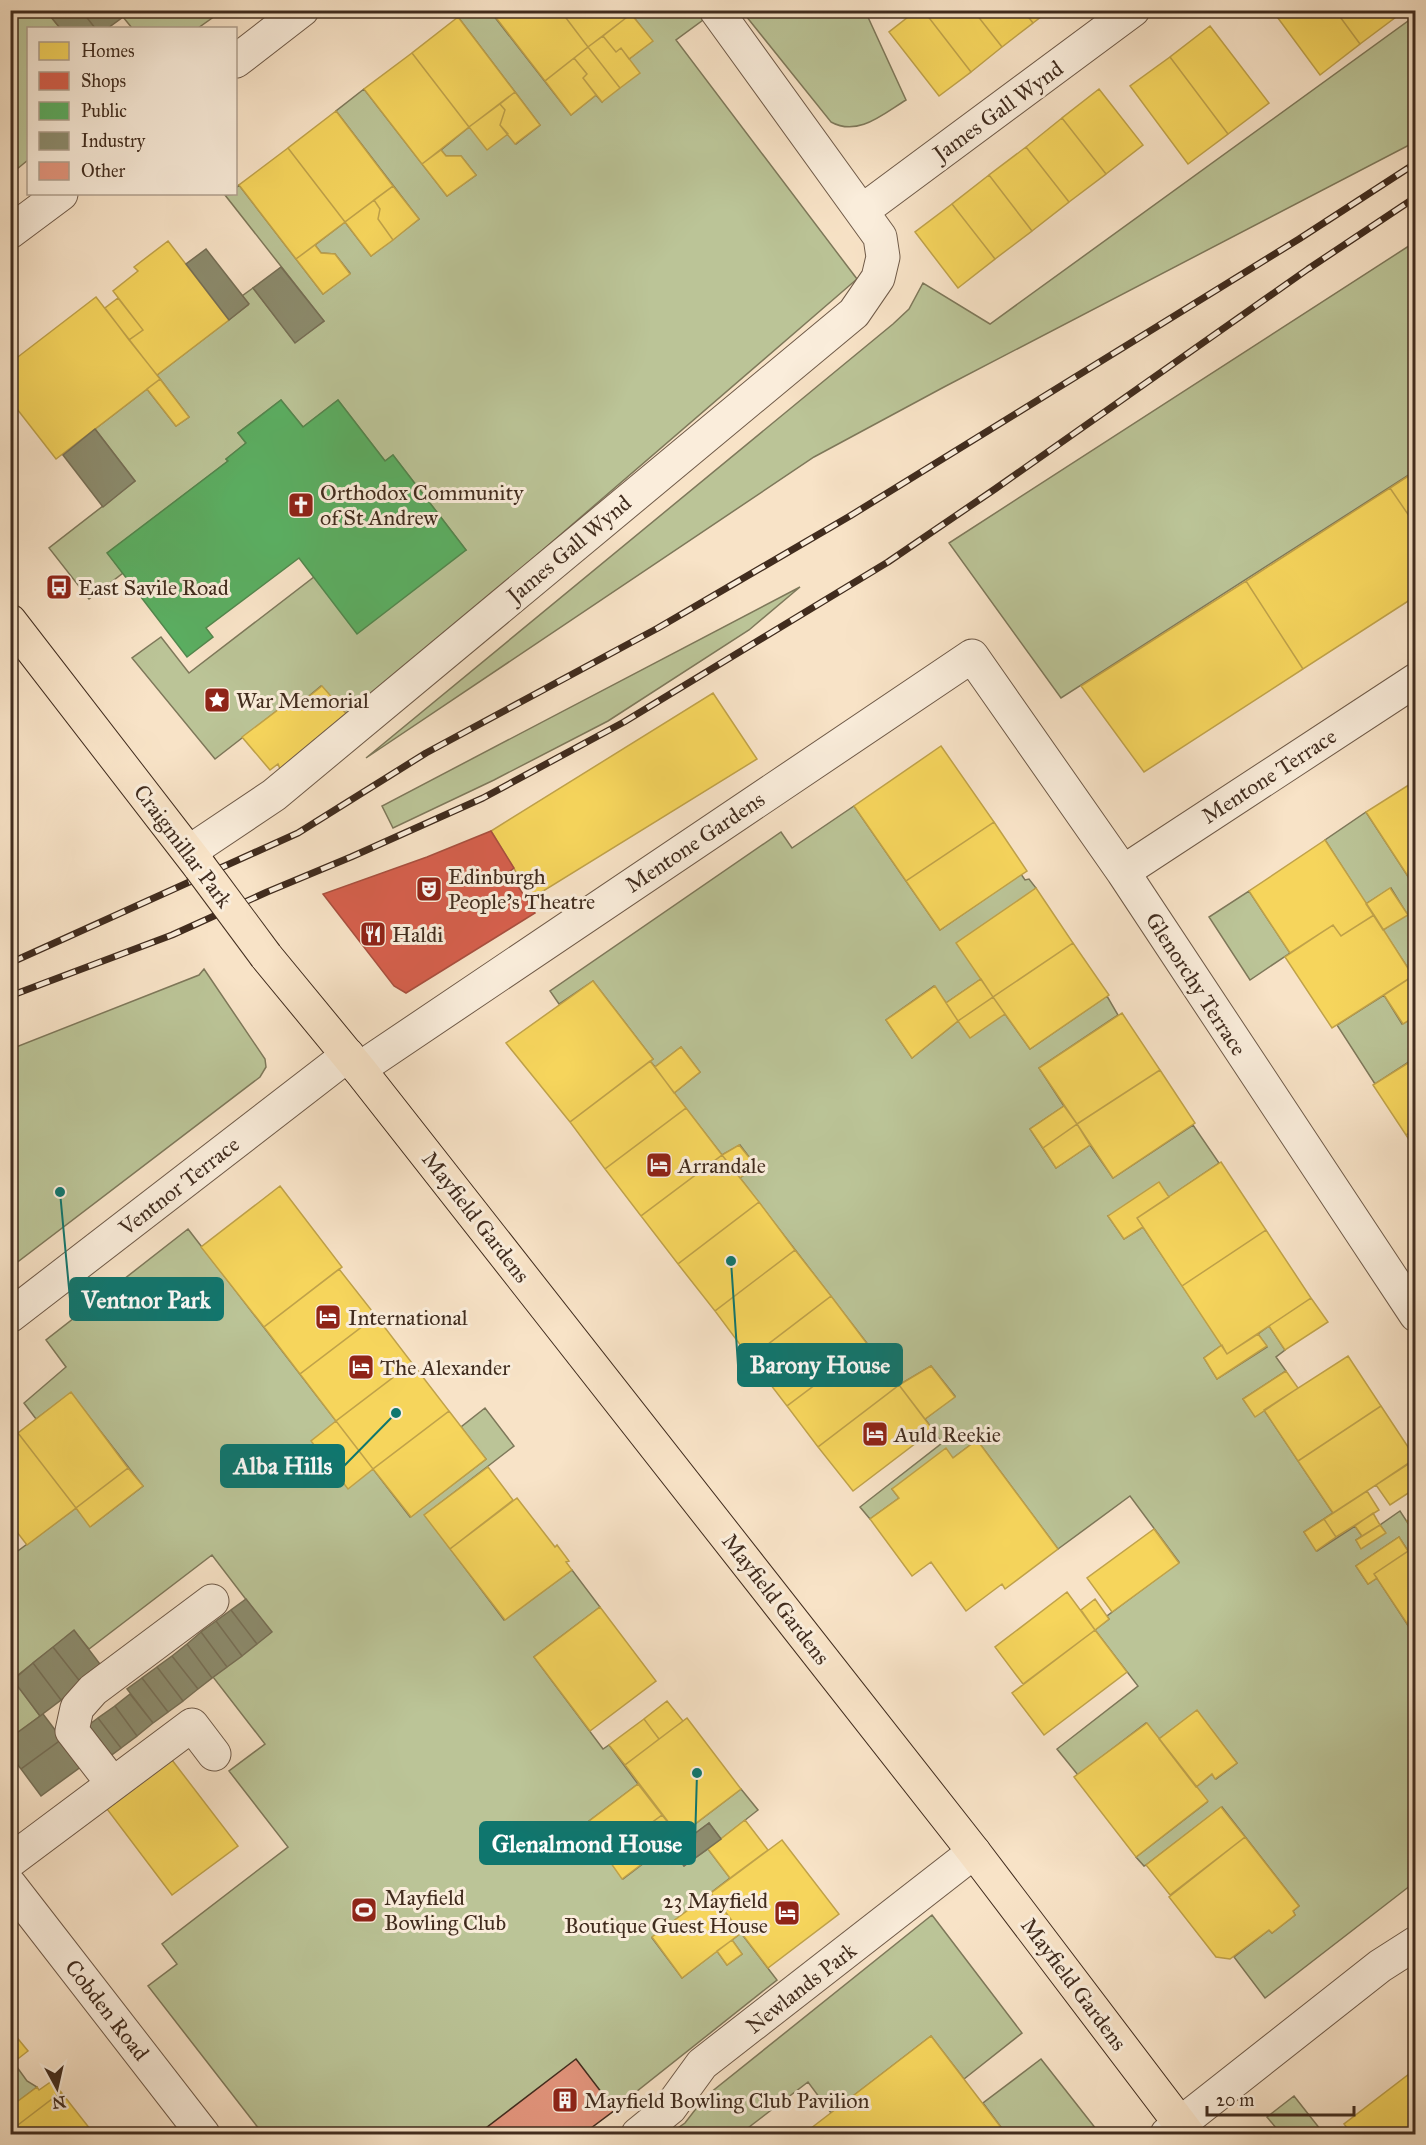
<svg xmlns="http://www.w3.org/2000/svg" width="1426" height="2145" viewBox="0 0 1426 2145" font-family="'IM FELL Great Primer',serif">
<rect width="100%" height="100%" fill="#f8e3c7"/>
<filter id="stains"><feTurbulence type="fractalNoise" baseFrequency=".00333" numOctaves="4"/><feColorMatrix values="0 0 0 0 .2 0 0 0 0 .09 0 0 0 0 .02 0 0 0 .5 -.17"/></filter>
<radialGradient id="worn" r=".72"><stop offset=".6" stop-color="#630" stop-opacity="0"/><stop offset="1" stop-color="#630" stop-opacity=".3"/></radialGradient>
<path fill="#bbc497" stroke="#7e785a" stroke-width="1.5" d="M11,11H59L51,17L60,28H28V160L11,174Z
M118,11H222L198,28H132Z
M466,11H490L571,115L596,95L602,102L629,59L652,41L629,11H697L703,20L676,40L857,279L349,717L321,686L297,706L291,700L215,759L132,658L161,637L189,673L314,577L466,550L393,455L385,461L338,400L303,427L281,400L238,433L246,443L226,459L228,461L108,553L123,573L89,599L49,548L135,481L95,429L147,389L176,426L189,417L157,375L248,305L242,296L253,288L295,342L324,321L225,195L236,194V188L239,185L323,294L350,273L335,254L321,253L315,245L345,222L371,256L419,219L336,111L364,89L447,196L476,175L461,156H446L441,150L469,127L508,134L516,144L540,125L458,17Z
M742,11H869L867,15L906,100C883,114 858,137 831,122Z
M1415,16V142L944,387L814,457L366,758L893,324L909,309L923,283L990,324Z
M1415,242V471L1061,698L949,543Z
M800,587L749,630L608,721L494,780L393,828L382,806Z
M854,806L940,930L1021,874L1025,880L1029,879L1036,888L981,979L946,1003L934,986L886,1020L912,1058L958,1021L1005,1014L1030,1049L1107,996L1118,1015L1039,1068L1064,1106L1030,1129L1056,1168L1090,1145L1113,1178L1193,1125L1219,1163L1169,1197L1108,1216L1124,1239L1143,1227L1222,1345L1204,1358L1217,1379L1267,1347L1258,1334L1269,1326L1285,1350L1276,1357L1286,1371L1243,1399L1255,1416L1264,1410L1333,1513L1304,1532L1317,1551L1355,1526L1362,1536L1356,1540L1361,1548L1385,1532L1380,1525L1400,1511L1415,1534V1546L1408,1551L1399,1537L1356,1566L1368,1584L1377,1578L1415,1636V1882L1265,1998L1234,1957L1269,1930L1272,1933L1295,1915L1293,1911L1299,1906L1222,1807L1146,1865L1144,1866L1136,1857L1207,1802L1196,1787L1212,1774L1216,1779L1237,1763L1197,1711L1159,1739L1146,1723L1078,1775L1057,1749L1138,1686L1095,1630L1109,1619L1107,1616L1179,1562L1130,1496L1058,1549L977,1440L953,1458L892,1489L899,1498L870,1519L860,1507L942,1443L925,1419L955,1396L931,1366L899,1385L740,1178L756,1166L740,1145L722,1155L674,1093L700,1072L681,1047L655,1067L650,1061L653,1059L593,981L559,1004L550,991L781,832L792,848Z
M1366,812L1415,887V979L1383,930L1407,914L1391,888L1366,904L1325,840Z
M1249,891L1290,953L1250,980L1209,917Z
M204,969L265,1059L266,1067L260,1077L11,1267V1049L199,975Z
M1384,995L1402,1024L1415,1016V1058L1375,1084L1337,1025Z
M188,1229L410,1517L486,1459L461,1427L485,1408L514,1446L425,1515L504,1620L572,1570L600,1607L534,1657L603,1749L609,1745L638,1784L580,1828L603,1858L606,1856L623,1879L741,1789L758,1810L721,1839L709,1823L673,1850L684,1866L708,1849L730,1878L652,1938L682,1978L717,1951L727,1965L742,1954L732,1940L741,1933L777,1980L583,2134H263L148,1986L177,1964L162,1944L288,1847L229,1771L265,1744L213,1677L271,1632L212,1555L89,1649L74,1631L13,1679L40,1716L11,1738V1548L15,1553L76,1508L91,1526L143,1486L71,1393L36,1419L24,1403L66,1367L46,1340Z
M932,1915L1022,2033L964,2079L931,2036L831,2113L808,2082L740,2134H694L689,2128L680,2134H669L685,2123L705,2097Z
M1041,2059L1100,2134H1006L983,2103Z
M14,2063L27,2081L37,2087L11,2107V2065Z
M1294,2096L1324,2134H1281L1267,2117Z"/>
<path fill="#f6d55c" stroke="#c0a249" stroke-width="1.5" d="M490,10H560L588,47L545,81Z
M560,10H629L631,14L588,47Z
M917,10H923L971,72L939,96L889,32Z
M923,10H973L1002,47L971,72Z
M973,10H1023L1033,23L1002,47Z
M1023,10H1050L1033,23Z
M1272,10H1335L1360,44L1320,75Z
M1335,10H1398L1400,14L1360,44Z
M631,14L653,41L629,59L621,48L616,52L603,36Z
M458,17L515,92L469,127L412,53Z
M1210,26L1269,103L1228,134L1170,57Z
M603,36L616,52L621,48L640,73L620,88L588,47Z
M588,47L620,88L602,102L583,78L587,74L574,58Z
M412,53L469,127L422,164L364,89Z
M1170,57L1228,134L1188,164L1130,86Z
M574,58L587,74L583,78L596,95L571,115L545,81Z
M1099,89L1143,145L1106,174L1062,118Z
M515,92L540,125L515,144L500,125L505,110L500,104Z
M500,104L505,110L500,125L508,134L487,150L469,127Z
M336,111L393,186L345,222L288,148Z
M1062,118L1106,174L1069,202L1026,147Z
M1026,147L1069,202L1032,231L989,175Z
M288,148L345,222L296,259L239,185Z
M441,150L446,156H461L476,175L447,196L422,164Z
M989,175L1032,231L995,259L952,204Z
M393,186L419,219L393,240L378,219L380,209L374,200Z
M374,200L380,209L378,219L393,240L371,256L345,222Z
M952,204L995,259L958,288L915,232Z
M168,241L229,320L157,375L129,340L143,330L113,291L138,271L134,267Z
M315,245L321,253L335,254L350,274L323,294L296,259Z
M96,297L160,379L56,459L10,400V363Z
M118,298L143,330L129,340L105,308Z
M160,379L189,417L176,426L147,389Z
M1416,471V526L1390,488Z
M1390,488L1416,526V596L1303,669L1246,581Z
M1246,581L1303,669L1144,772L1081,686Z
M322,686L349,717L280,769L278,764L270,770L242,737L291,700L297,706Z
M713,693L757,759L532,898L491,831Z
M941,746L994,822L906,881L854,806Z
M1415,781L1416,782L1415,887L1366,812Z
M994,822L1027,871L940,930L906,881Z
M1325,840L1374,915L1341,936L1333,925L1290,953L1249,891Z
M1036,888L1073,943L993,997L956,943Z
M1390,888L1408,915L1383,930L1366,904Z
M1374,915L1413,976L1332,1028L1285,957L1333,925L1341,936Z
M1073,943L1109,995L1030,1049L993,997Z
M1413,976L1416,979V1016L1403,1024L1384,995Z
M981,979L993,997L958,1021L946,1003Z
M593,981L653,1059L570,1122L506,1043Z
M935,986L958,1021L912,1058L886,1020Z
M993,997L1005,1014L970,1038L958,1021Z
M1122,1013L1160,1070L1077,1124L1039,1068Z
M681,1047L700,1072L674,1093L655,1067Z
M1416,1058V1129L1406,1135L1373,1085Z
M650,1061L686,1108L605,1169L570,1122Z
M1160,1070L1195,1123L1113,1178L1077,1124Z
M1064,1106L1077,1124L1043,1148L1030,1129Z
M686,1108L722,1155L641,1216L605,1169Z
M1077,1124L1090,1145L1056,1168L1043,1148Z
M1416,1129V1150L1406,1135Z
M739,1145L756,1166L740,1178L722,1155Z
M722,1155L759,1202L678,1264L641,1216Z
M1221,1162L1266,1230L1182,1286L1137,1218Z
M1159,1182L1169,1197L1137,1218L1143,1227L1124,1239L1108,1216Z
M280,1186L342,1267L264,1327L201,1247Z
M759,1202L795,1250L715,1311L678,1264Z
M1266,1230L1311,1298L1227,1354L1182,1286Z
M795,1250L831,1296L750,1358L715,1311Z
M339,1269L376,1316L300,1374L264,1327Z
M831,1296L868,1345L787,1406L750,1358Z
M1311,1298L1328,1322L1285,1350L1269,1326Z
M376,1316L412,1363L336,1421L300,1374Z
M1258,1334L1267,1346L1217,1379L1204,1358L1222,1345L1227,1354Z
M868,1345L899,1385L818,1447L787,1406Z
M1348,1356L1381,1406L1298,1461L1264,1410Z
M412,1363L449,1411L373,1469L336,1421Z
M931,1366L955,1397L925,1419L899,1385Z
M1286,1371L1298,1388L1255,1417L1243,1399Z
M899,1385L933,1430L853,1491L818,1447Z
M71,1392L128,1468L76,1508L18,1433Z
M1381,1406L1416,1459L1333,1513L1298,1461Z
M449,1411L486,1459L411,1517L373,1469Z
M336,1421L373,1469L348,1489L311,1441Z
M18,1433L76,1508L27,1545L10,1523V1438Z
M977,1440L1058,1549L1005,1589L1002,1584L966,1611L931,1562L912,1576L870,1519L899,1498L892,1489L946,1448L953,1458Z
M1410,1462L1416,1470V1488L1390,1505L1376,1485Z
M488,1467L513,1500L450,1549L424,1515Z
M128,1468L143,1486L90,1527L76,1508Z
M1367,1491L1379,1510L1336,1537L1324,1519Z
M517,1498L555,1547L557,1545L569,1561L566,1562L572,1570L505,1620L450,1549Z
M1373,1513L1380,1525L1362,1536L1355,1526Z
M1416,1515V1534L1407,1521Z
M1324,1519L1336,1537L1316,1551L1304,1532Z
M1380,1525L1386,1533L1361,1549L1356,1540Z
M1154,1529L1179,1563L1112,1612L1087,1578Z
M1399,1537L1408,1551L1374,1574L1377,1578L1368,1584L1356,1566Z
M1416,1546V1624L1410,1628L1374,1574Z
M1067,1592L1095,1630L1023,1684L995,1647Z
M1095,1599L1109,1619L1095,1630L1081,1610Z
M600,1607L656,1681L590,1731L534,1657Z
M1095,1630L1127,1672L1044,1735L1012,1693Z
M667,1701L683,1721L659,1739L644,1719Z
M1197,1710L1237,1763L1215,1779L1212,1774L1196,1787L1159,1739Z
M687,1718L741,1789L679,1836L625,1765Z
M644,1719L659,1739L625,1765L609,1745Z
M1147,1723L1208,1801L1136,1857L1074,1777Z
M172,1760L238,1846L172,1895L107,1809Z
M638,1784L662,1815L603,1858L580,1828Z
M1221,1807L1245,1837L1170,1895L1146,1865Z
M662,1815L679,1836L622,1879L606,1856Z
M745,1820L768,1850L730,1878L708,1849Z
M1245,1837L1299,1906L1293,1911L1295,1915L1272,1933L1269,1930L1230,1959L1216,1957L1169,1897Z
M782,1840L839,1914L768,1968L711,1893Z
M711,1893L741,1933L682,1978L652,1937Z
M732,1940L742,1954L727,1965L717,1951Z
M10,2029L28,2051L10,2065Z
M931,2036L1006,2134H808L806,2132Z
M1413,2071L1416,2074V2134H1352L1344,2124Z
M52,2081L61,2092L10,2131V2107L33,2090L37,2087L39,2090Z
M61,2092L94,2134H10V2131Z
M689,2128L694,2134H680Z"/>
<path fill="#d6604d" stroke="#a9503f" stroke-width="1.5" d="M491,831L514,868L509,872L535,913L406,993L394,986L323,894L427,857Z"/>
<path fill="#5aae61" stroke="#52874d" stroke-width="1.5" d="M281,400L303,427L338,400L385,461L393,455L466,550L357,634L299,558L206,628L213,637L187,657L107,553L228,461L226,459L246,443L238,433Z"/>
<path fill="#8c8c6e" stroke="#766f56" stroke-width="1.5" d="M59,10H81L95,28H60L51,17Z
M81,10H118L123,17L108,28H95Z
M206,249L249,304L229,320L186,264Z
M281,267L324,321L295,343L253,288Z
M95,429L135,481L103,507L63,455Z
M246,1599L272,1632L257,1644L231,1610Z
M231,1610L257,1644L242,1656L216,1621Z
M216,1621L242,1656L227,1667L201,1632Z
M74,1630L103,1668L82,1684L53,1647Z
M201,1632L227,1667L212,1678L187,1644Z
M187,1644L212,1678L198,1689L172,1656Z
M53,1647L82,1684L61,1700L33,1663Z
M172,1656L198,1689L183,1701L157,1667Z
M33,1663L61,1700L40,1716L13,1680Z
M157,1667L183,1701L168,1712L142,1678Z
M142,1678L168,1712L153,1723L127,1689Z
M130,1694L153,1723L137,1736L115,1706Z
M115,1706L137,1736L121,1748L98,1718Z
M43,1714L62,1739L21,1769L10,1755V1738Z
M98,1718L121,1748L105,1760L82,1730Z
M62,1739L82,1766L41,1796L21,1769Z
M709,1823L721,1839L684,1866L673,1850Z"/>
<path fill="#e3957d" stroke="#412c1e" stroke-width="1.5" d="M576,2059L615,2110L583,2134H478Z"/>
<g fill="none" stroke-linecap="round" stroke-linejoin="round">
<defs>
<path id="minor" d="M236,61L302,10
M862,211L1133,10
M10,232L61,194
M189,852L274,795L854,313L878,278L883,257L880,237L716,10
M1123,872L1416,680
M359,1069L972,656L1123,872L1416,1315
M10,1316L348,1055
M113,1784L72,1731L77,1708L93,1690L212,1601
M10,1861L192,1725L214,1754
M10,1885L203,2134
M638,2134L670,2108L702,2064L974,1852
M1167,2134L1380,1966L1416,1943"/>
<path id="major" d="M10,621L200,867
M266,956L359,1069L974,1852L1188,2134"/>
</defs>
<use href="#minor" stroke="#6f5a48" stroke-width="35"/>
<use href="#major" stroke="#412c1e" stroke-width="35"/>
<use href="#minor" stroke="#faeddb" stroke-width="33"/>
<use href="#major" stroke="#f8e3c7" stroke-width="33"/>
<defs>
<path id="rail" d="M10,963L298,833L426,753L658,628L850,516L1299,239L1416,163
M10,996L172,935L267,892L351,857L483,798L624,722L888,562L995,489L1308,269L1416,197"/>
</defs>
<use href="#rail" stroke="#412c1e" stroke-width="7"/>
<use href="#rail" stroke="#faeddb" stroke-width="4.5" stroke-dasharray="14" stroke-linecap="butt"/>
<defs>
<path id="major-bridge" d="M200,867L266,956"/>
</defs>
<use href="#major-bridge" stroke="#412c1e" stroke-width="35" stroke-linecap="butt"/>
<use href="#major-bridge" stroke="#f8e3c7" stroke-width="33"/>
</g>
<defs>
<symbol id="church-square" viewBox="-11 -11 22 22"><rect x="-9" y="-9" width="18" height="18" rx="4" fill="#8f2418" stroke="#faeddb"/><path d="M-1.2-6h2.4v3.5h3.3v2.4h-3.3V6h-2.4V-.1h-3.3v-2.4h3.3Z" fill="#fff"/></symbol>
<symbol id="bus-square" viewBox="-11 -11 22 22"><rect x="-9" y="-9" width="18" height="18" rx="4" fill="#8f2418" stroke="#faeddb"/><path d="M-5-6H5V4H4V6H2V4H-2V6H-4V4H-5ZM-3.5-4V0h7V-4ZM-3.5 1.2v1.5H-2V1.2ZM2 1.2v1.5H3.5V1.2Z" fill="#fff"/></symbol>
<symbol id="sight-square" viewBox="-11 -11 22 22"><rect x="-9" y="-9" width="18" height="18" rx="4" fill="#8f2418" stroke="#faeddb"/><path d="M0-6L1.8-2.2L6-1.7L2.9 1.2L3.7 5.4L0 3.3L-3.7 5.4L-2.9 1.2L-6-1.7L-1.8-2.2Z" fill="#fff"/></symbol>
<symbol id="theatre-square" viewBox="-11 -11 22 22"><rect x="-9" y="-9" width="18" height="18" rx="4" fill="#8f2418" stroke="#faeddb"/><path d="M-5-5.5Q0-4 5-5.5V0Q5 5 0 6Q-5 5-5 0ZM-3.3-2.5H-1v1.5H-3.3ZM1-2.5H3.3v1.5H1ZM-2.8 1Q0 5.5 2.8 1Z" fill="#fff"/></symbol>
<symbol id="restaurant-square" viewBox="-11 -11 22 22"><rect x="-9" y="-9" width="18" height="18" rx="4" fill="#8f2418" stroke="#faeddb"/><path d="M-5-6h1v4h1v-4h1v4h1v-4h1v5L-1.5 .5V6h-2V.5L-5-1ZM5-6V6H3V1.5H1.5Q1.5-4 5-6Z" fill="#fff"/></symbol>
<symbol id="hotel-square" viewBox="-11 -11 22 22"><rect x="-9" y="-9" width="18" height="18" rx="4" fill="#8f2418" stroke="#faeddb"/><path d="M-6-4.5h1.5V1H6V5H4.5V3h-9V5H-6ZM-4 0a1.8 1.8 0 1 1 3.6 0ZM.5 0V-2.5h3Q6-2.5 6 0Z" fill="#fff"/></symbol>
<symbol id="stadium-square" viewBox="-11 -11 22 22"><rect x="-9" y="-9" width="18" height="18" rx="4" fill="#8f2418" stroke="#faeddb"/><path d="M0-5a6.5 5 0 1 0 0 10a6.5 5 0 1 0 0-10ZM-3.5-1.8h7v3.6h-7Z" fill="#fff"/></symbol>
<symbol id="building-square" viewBox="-11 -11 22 22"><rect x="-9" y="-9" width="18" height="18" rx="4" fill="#8f2418" stroke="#faeddb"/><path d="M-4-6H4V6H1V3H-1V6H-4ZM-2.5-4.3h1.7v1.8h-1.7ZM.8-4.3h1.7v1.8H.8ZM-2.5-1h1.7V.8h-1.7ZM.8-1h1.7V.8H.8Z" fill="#fff"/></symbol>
</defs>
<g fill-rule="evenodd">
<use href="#church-square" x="286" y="490" width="30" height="30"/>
<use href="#bus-square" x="44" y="572" width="30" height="30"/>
<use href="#sight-square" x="202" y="685" width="30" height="30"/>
<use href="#theatre-square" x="414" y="874" width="30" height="30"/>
<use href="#restaurant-square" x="358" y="919" width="30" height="30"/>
<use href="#hotel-square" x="644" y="1150" width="30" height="30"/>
<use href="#hotel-square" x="313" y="1302" width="30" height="30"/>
<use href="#hotel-square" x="346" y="1352" width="30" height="30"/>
<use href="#hotel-square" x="860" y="1419" width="30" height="30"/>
<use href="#stadium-square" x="349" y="1895" width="30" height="30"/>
<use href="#hotel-square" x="772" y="1898" width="30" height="30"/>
<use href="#building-square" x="550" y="2085" width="30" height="30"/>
</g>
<g text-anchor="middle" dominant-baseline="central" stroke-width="6" stroke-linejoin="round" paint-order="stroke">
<g font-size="22" fill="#412c1e" stroke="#faeddb">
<text transform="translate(998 111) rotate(-36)">James Gall Wynd</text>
<text transform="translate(569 549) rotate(-40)">James Gall Wynd</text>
<text transform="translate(1269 776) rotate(-33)">Mentone Terrace</text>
<text transform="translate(695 842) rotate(-34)">Mentone Gardens</text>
<text transform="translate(183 846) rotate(53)">Craigmillar Park</text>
<text transform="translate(1196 984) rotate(57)">Glenorchy Terrace</text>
<text transform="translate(179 1186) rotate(-38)">Ventnor Terrace</text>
<text transform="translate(476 1217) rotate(52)">Mayfield Gardens</text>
<text transform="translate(776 1599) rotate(52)">Mayfield Gardens</text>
<text transform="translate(1074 1984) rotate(53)">Mayfield Gardens</text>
<text transform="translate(801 1988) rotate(-38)">Newlands Park</text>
<text transform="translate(107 2010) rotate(52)">Cobden Road</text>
</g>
<g font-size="22" fill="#412c1e" stroke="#faeddb" text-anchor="start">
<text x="320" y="492">Orthodox Community<tspan x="320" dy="25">of St Andrew</tspan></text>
<text x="78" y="587">East Savile Road</text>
<text x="236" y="700">War Memorial</text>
<text x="448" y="876">Edinburgh<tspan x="448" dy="25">People's Theatre</tspan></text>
<text x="392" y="934">Haldi</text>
<text x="678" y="1165">Arrandale</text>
<text x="348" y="1317">International</text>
<text x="380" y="1367">The Alexander</text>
<text x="894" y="1434">Auld Reekie</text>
<text x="384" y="1897">Mayfield<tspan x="384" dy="25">Bowling Club</tspan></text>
<text x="768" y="1900" text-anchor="end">23 Mayfield<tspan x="768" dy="25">Boutique Guest House</tspan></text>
<text x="584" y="2100">Mayfield Bowling Club Pavilion</text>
</g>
</g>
<path fill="none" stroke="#0f766e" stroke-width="2" d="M60 1192L70 1299M731 1261L738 1365M396 1413L344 1466M697 1773L695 1843"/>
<g fill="#0f766e" stroke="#faeddb" stroke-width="2">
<circle cx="60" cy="1192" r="6"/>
<circle cx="731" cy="1261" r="6"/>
<circle cx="396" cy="1413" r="6"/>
<circle cx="697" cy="1773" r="6"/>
</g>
<g fill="#0f766e" stroke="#0f766e" stroke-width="2">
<rect x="70" y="1278" width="153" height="42" rx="6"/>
<rect x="738" y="1344" width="164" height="42" rx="6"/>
<rect x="221" y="1445" width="123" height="42" rx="6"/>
<rect x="480" y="1822" width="215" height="42" rx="6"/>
</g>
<g font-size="24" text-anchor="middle" font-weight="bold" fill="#fff">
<text x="146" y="1308">Ventnor Park</text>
<text x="820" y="1373">Barony House</text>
<text x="283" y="1474">Alba Hills</text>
<text x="587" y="1852">Glenalmond House</text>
</g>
<rect width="1426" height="2145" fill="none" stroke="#f8e3c7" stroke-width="36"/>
<rect x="12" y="12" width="1402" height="2121" fill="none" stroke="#412c1e" stroke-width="3"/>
<rect x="18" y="18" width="1390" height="2109" fill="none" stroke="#412c1e" stroke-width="1.5"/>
<rect x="27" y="27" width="210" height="168" fill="#faeddb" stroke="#b0a08f" stroke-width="1.5"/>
<rect x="39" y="42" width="30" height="18" fill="#f6d55c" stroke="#b0a08f" stroke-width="1.5"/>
<text x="81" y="57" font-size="18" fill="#412c1e">Homes</text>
<rect x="39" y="72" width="30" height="18" fill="#d6604d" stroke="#b0a08f" stroke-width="1.5"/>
<text x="81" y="87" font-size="18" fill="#412c1e">Shops</text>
<rect x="39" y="102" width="30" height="18" fill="#5aae61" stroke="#b0a08f" stroke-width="1.5"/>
<text x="81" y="117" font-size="18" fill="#412c1e">Public</text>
<rect x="39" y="132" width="30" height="18" fill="#8c8c6e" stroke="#b0a08f" stroke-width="1.5"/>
<text x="81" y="147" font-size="18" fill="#412c1e">Industry</text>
<rect x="39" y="162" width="30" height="18" fill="#e3957d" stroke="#b0a08f" stroke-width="1.5"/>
<text x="81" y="177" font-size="18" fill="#412c1e">Other</text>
<g transform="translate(57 2088) rotate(172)" stroke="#faeddb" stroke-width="4.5" paint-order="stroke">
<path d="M0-4.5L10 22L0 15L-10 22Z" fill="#412c1e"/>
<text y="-9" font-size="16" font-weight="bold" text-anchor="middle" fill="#412c1e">N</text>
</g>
<path d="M1207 2106v9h147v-9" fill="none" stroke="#412c1e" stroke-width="3"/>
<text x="1216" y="2106" font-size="18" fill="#412c1e" stroke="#faeddb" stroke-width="4.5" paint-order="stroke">20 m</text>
<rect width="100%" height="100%" filter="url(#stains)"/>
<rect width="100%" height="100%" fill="url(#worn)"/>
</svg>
